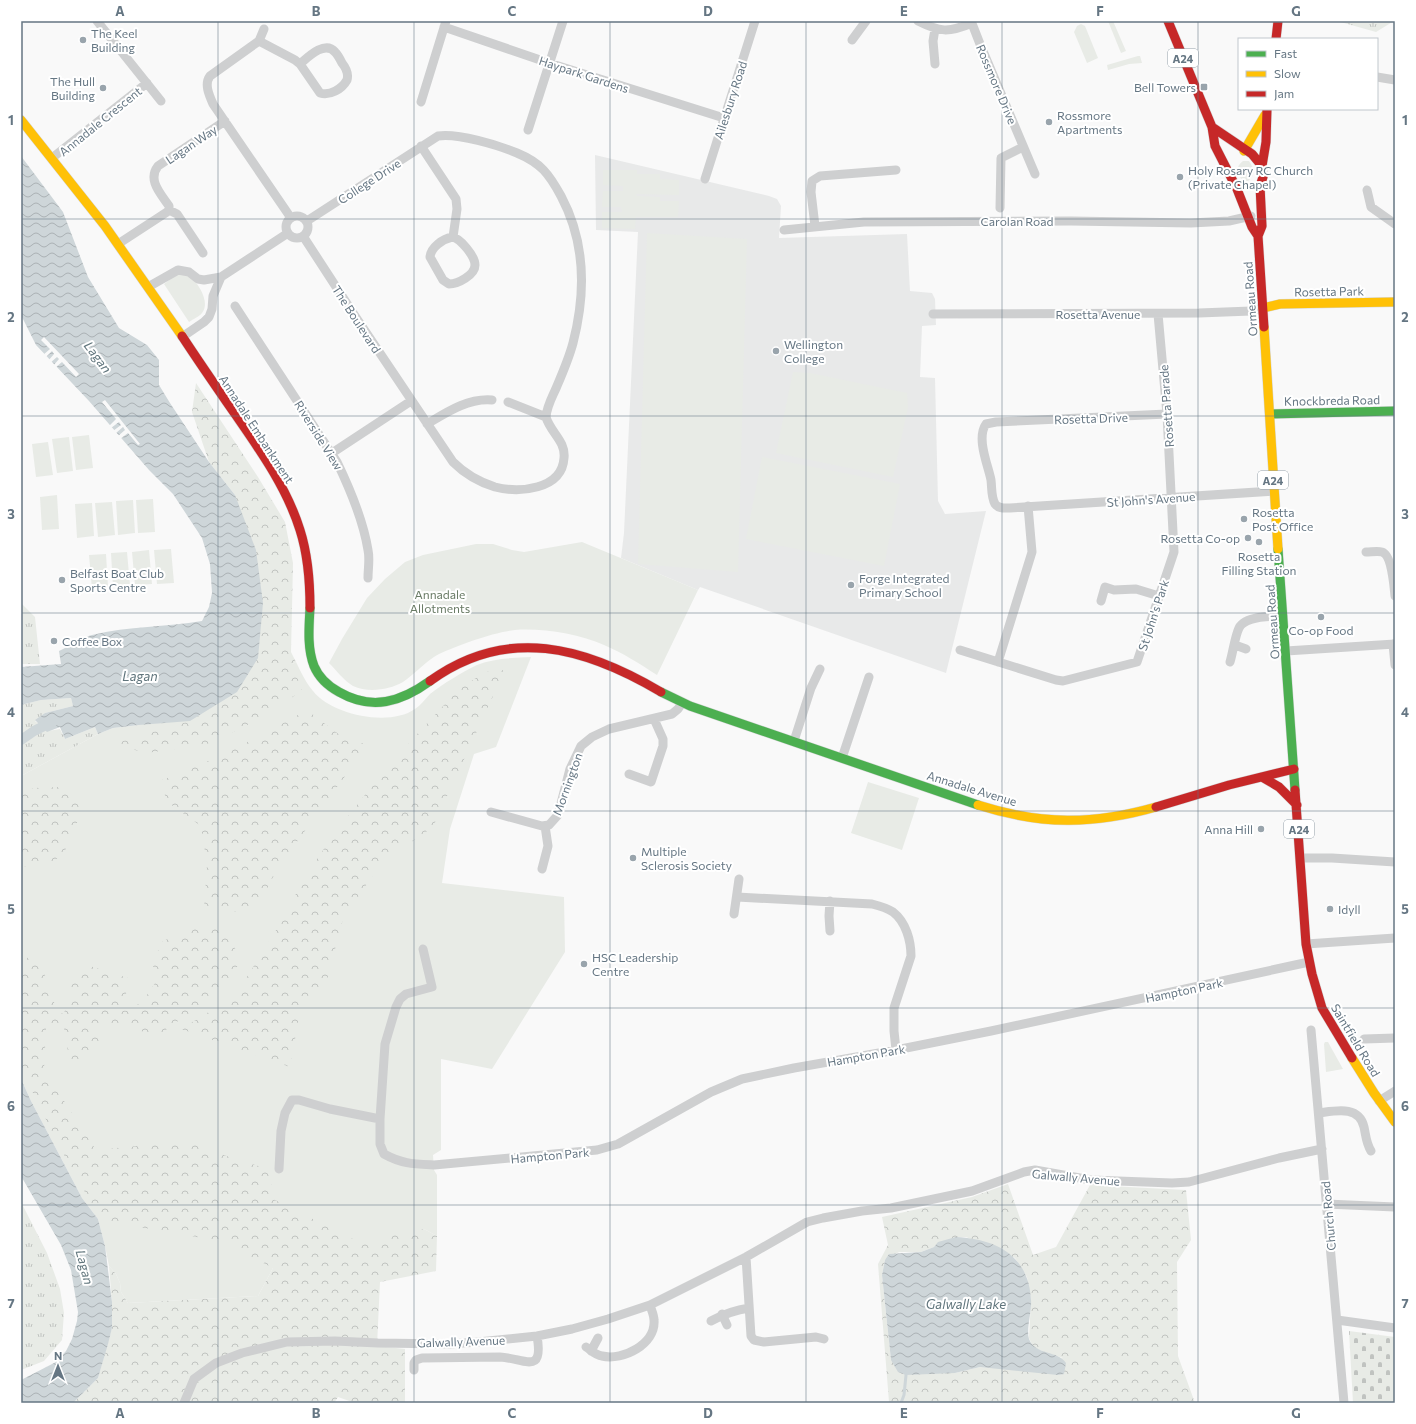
<svg xmlns="http://www.w3.org/2000/svg" width="1416" height="1424" viewBox="0 0 1416 1424" font-family="Commissioner,sans-serif">
<defs>
<pattern id="forest-crowns" width="20" height="18" patternUnits="userSpaceOnUse"><rect width="20" height="18" fill="#e8ebe6"/><path d="M2 6a3 3 0 1 1 6 0M12 15a3 3 0 1 1 6 0" fill="none" stroke="#c0c3c0"/></pattern>
<pattern id="cemetery-stones" width="16" height="16" patternUnits="userSpaceOnUse"><rect width="16" height="16" fill="#e8ebe6"/><path d="M2 7V4a2 2 0 0 1 4 0v3zM10 15v-3a2 2 0 0 1 4 0v3z" fill="#c0c3c0"/></pattern>
<pattern id="park-tufts" width="24" height="20" patternUnits="userSpaceOnUse"><rect width="24" height="20" fill="#e8ebe6"/><path d="M3 7l-1-3M5 7V3M7 7l1-3M15 17l-1-3M17 17v-4M19 17l1-3" fill="none" stroke="#c0c3c0"/></pattern>
<pattern id="water-waves" width="16" height="10" patternUnits="userSpaceOnUse"><rect width="16" height="10" fill="#ced6d9"/><path d="M0 5q4-4 8 0t8 0" fill="none" stroke="#abb2b5"/></pattern>
</defs>
<rect width="100%" height="100%" fill="#f9f9f9"/>
<path fill="#e8e9e9" d="M595,155L769,196L777,199L781,206L779,238L907,234L910,291L932,293L935,299L936,325L922,326L920,377L935,378L938,501L945,514L986,511L946,673L700,587L698,590L621,558L624,533L638,232L596,230Z"/>
<path fill="#e8ebe6" d="M1108,21H1113L1126,51L1121,53Z
M1081,24L1085,26L1098,58L1087,63L1074,32L1077,26Z
M1138,56H1140L1142,63L1129,64L1108,70L1107,65Z
M1243,161H1249C1254,168 1256,175 1248,181L1242,180C1237,173 1235,167 1243,161Z
M603,170H637V174H660V179L679,180V195L636,194L637,196L660,197V201H679L678,217H636L635,229L602,228V212H622L621,207H602L603,191H623V186L603,185Z
M647,233L747,239L738,572L638,564Z
M177,274C183,274 188,275 192,278C200,286 210,303 202,313C200,316 193,319 189,322L164,284Z
M793,372L810,373L907,393L908,407L893,477L776,453Z
M89,435L93,468L76,470L72,437Z
M69,437L73,471L57,473L52,439Z
M48,442L53,475L36,477L32,444Z
M762,457L900,484L884,566L746,539Z
M57,495L59,529L42,530L40,497Z
M153,499L155,532L138,533L136,500Z
M133,500L135,533L118,535L116,501Z
M112,502L115,535L98,537L95,503Z
M92,503L94,536L77,538L75,504Z
M582,542L698,590L657,675C640,664 623,653 604,645C579,634 542,628 515,630C494,632 458,645 439,654C426,661 416,673 403,682C389,690 368,693 353,686C344,681 336,670 329,663L342,639L367,598L385,579L405,562L423,555L476,544H493L512,550L524,552Z
M171,549L174,583L157,584L154,550Z
M149,550L152,584L135,585L132,552Z
M127,552L130,585L113,587L111,553Z
M106,554L108,587L92,589L89,555Z
M531,657L496,747L474,754L450,829L442,883L564,897L565,952L492,1069L441,1059V1150L433,1155L434,1170L437,1175V1236L424,1229L330,1254L273,1268L258,1296L128,1303L121,1292L120,1283L116,1274L109,1266L105,1246L98,1219L82,1198L31,1101L21,1079V776L98,734L113,728L139,725L237,692L296,662C301,672 306,683 313,691C332,715 389,727 415,709C421,705 425,699 430,694C444,683 461,673 477,665C494,658 513,658 531,657Z
M868,782L919,798L902,850L851,833Z
M1325,1042H1328L1343,1069L1326,1072L1324,1044Z"/>
<path fill="url(#forest-crowns)" fill-rule="evenodd" d="M196,383L258,477L285,522L293,563L291,652L296,662L292,664L302,690L283,704L244,727L205,745L146,753L113,744L190,721L237,692L235,495L209,462L192,412Z
M505,670L433,827L382,862L343,919L327,980L302,1001L290,1067L181,1029L235,996L275,932L309,870L343,822L389,765L431,719L459,689L485,672Z
M307,710L341,736L368,745L277,869L258,907L238,912L204,908L207,865L201,826L166,801L162,780C213,761 260,736 307,710Z
M60,787L80,798L77,823L64,853L55,860L39,868L21,866V793L34,788Z
M196,927L224,930L239,955L241,961L220,992L168,1028L160,1035L101,1023L99,1049L70,1064L64,1028L46,1029L44,1070L96,1150L189,1141L214,1152L274,1171L269,1197L363,1244L395,1234L424,1229L437,1236L436,1271L380,1282L377,1346L405,1349V1402L410,1403H355L338,1397L334,1403H73L98,1378L112,1328V1302L109,1266L116,1274L120,1283L121,1292L128,1303L258,1296L273,1268L220,1241L110,1222L91,1203L60,1148L21,1069V973L29,967L26,960L30,954L37,952L56,1008L63,1014L70,1002L71,977L87,965L128,978L126,994L120,1010L130,1011L145,998L157,980L152,962L163,941Z
M1008,1184L1033,1255L1056,1247L1090,1185L1186,1190L1191,1240L1177,1262L1178,1356L1195,1403H924L889,1402L878,1264L888,1245L882,1217L972,1197ZM956,1237H966L1015,1258L1027,1277L1031,1300L1029,1338L1033,1347L1044,1352L1063,1358L994,1368L980,1367L955,1373L891,1360L882,1275L885,1260L899,1252H921L934,1247Z"/>
<path fill="url(#cemetery-stones)" d="M1349,1331L1395,1337V1403H1353Z"/>
<path fill="url(#park-tufts)" d="M1337,21H1394L1376,32Z
M21,603L35,617L40,664H21Z
M71,698L73,706L45,713L35,721L48,731L60,729L65,739L95,727L98,734L21,776V705L41,700Z
M21,1202L47,1253L60,1289L64,1313L62,1340L44,1361L21,1370Z"/>
<path fill="url(#water-waves)" d="M21,156L63,212L88,277L119,328L147,345L159,360V385L170,403L209,462L235,495L256,550L263,603L258,658L237,692L190,721L139,725L113,728L98,734L95,727L65,739L60,727L47,732L35,720L45,713L73,706L71,698L41,700L21,705V667L61,664L59,651C70,646 81,638 92,635C129,626 166,627 202,621L209,607L212,593L210,564L202,538L173,494L149,470L89,401L36,345L21,315Z
M21,1079L31,1101L82,1198L98,1219L105,1246L112,1302V1328L108,1344L98,1378L73,1403H21V1380L56,1362L66,1351L72,1339L77,1321L78,1312L71,1270L61,1245L21,1176Z
M956,1237C997,1239 1029,1256 1031,1300C1032,1311 1026,1329 1029,1339C1036,1356 1058,1350 1066,1363L1064,1374L1058,1375L980,1367L955,1373L906,1375L898,1372L891,1360L882,1275L885,1260L889,1254L921,1252L934,1247L938,1242Z"/>
<path fill="#f9f9f9" d="M44,337L79,374L76,377L62,362L55,368L53,366L59,359L57,357L50,363L48,361L54,354L52,351L45,358L43,355L50,349L41,340Z
M105,400L140,444L138,445L128,433L120,439L118,436L125,430L123,427L116,433L113,431L121,425L119,422L111,428L109,426L116,419L102,402Z"/>
<g fill="none" stroke-linecap="round" stroke-linejoin="round">
<path stroke="#ced6d9" stroke-width="3" d="M901,1403L904,1395L906,1375"/>
<path stroke="#ced6d9" stroke-width="10" d="M21,740L34,731L54,721"/>
<defs>
<path id="fast" d="M1270,414L1395,411
M1278,549L1295,790
M310,608C309,627 307,648 314,666C319,678 328,686 339,692C372,711 401,702 430,681
M661,692L690,706L978,805"/>
<path id="slow" d="M21,120L105,226L182,336
M1244,151L1265,115
M1263,308L1280,304L1395,302
M1264,327L1278,549
M978,805C1041,825 1093,825 1156,807
M1352,1058L1374,1093L1395,1122"/>
<path id="jam" d="M1168,21L1212,127L1215,146L1237,189L1252,227L1258,236
M1276,39L1278,21
M1212,127L1252,154L1262,166L1263,177L1260,186L1262,226L1258,236L1264,327
M1262,166L1266,142L1267,109
M182,336C199,362 217,388 235,414C260,450 287,488 300,530C308,555 310,582 310,608
M430,681C507,625 585,647 661,692
M1262,777L1279,787L1297,805
M1295,790L1306,944L1312,974L1322,1008L1352,1058
M1156,807L1229,785L1294,769"/>
</defs>
<use href="#fast" stroke="#d5d6d7" stroke-width="10"/>
<use href="#slow" stroke="#d5d6d7" stroke-width="10"/>
<use href="#jam" stroke="#d5d6d7" stroke-width="10"/>
<path stroke="#cecfd0" stroke-width="9" d="M97,21L161,101
M918,21C940,32 948,33 972,23
M971,21L980,44L1035,174
M444,27L549,63L724,118
M264,29L259,41L210,76C204,84 209,95 213,104L291,218
M852,40L866,21
M259,41L295,60L300,64L320,93C330,96 342,89 347,80C349,73 346,68 342,63C340,59 338,55 335,52C325,40 308,57 300,64
M935,64L933,41L935,29
M1377,77L1395,80
M421,102L446,21
M528,130L563,21
M421,146L456,199L457,209L453,237
M52,158L147,83
M705,179L755,21
M1367,190L1371,207L1395,224
M1000,208L1001,158L1023,147
M169,210L177,214L203,253
M286 227a11 11 0 1 1 22 0a11 11 0 1 1-22 0Z
M306,220L310,219L438,136C458,133 498,145 517,153C541,163 549,174 561,196C586,243 586,293 573,343C569,358 563,372 557,386C553,396 547,405 546,417
M815,226L811,192L812,181L820,176L896,170
M784,230L864,222L1071,221L1191,223L1229,221L1251,216
M303,236L355,316L453,462C465,474 479,482 495,487C519,493 562,490 564,458C566,441 550,432 546,417L508,402
M452,237C460,238 475,256 475,265C475,275 458,284 449,284L443,280L430,257C431,247 443,239 452,237Z
M118,244L167,212L169,210V206C161,194 147,180 158,166L225,121
M148,287L178,270L189,272L198,279L204,280L221,277L288,233
M235,306L337,462C350,489 363,519 368,550C370,559 368,568 368,578
M933,314L1199,313L1251,311L1263,308
M182,337L204,322L209,317L212,309L213,296L221,277
M1167,414L996,422L986,424C976,438 988,465 991,480C992,488 991,497 995,504C999,509 1004,508 1010,508L1274,491
M427,424C447,412 468,398 492,400
M332,453L411,401
M1366,552C1371,552 1378,551 1382,552C1392,555 1394,587 1395,596
M1101,601L1105,587L1114,590L1136,589L1159,596
M1393,644L1395,665
M1235,645L1246,649
M960,650L1056,680L1063,681L1137,662L1174,552L1167,414L1158,314
M1286,651L1395,644
M998,662L1032,552L1028,506
M1230,662C1233,652 1235,636 1239,628C1245,616 1271,616 1283,616
M794,741L811,688L820,669
M842,758L869,677
M629,774L651,782L663,746V739L654,719
M491,812L542,826L549,825L558,815L570,769L581,746L592,737L609,729L672,714L678,709L682,703
M1301,858H1332L1395,862
M542,869L548,846L545,826
M737,897L872,904C880,906 887,908 893,912C906,922 911,941 911,956L894,1008V1031L896,1050
M734,914L739,879
M830,931L829,916L830,901
M1306,944L1395,938
M423,949L432,987L406,994L400,999L396,1007L385,1044L380,1119V1144L384,1154C402,1164 414,1164 434,1165L597,1150L618,1144L711,1092L742,1079L794,1068L896,1050L991,1031L1309,962
M1311,1030L1344,1403
M1364,1039L1395,1038
M1379,1101L1395,1091
M1319,1113C1335,1111 1359,1105 1364,1127C1366,1136 1366,1143 1371,1151
M279,1169L281,1131L285,1113L292,1100H299L330,1109L380,1119
M1326,1204L1395,1207
M746,1257L751,1336L754,1340L764,1342L816,1337L824,1339
M722,1314L727,1325
M1337,1320L1395,1328
M711,1321C724,1314 735,1310 749,1308
M586,1347C591,1350 595,1355 602,1356C623,1361 656,1344 654,1320C654,1315 651,1309 650,1305
M591,1351L598,1338
M414,1370V1363L416,1360L422,1358L500,1357C524,1358 544,1376 537,1336
M184,1403L194,1379L216,1363L242,1353L287,1342L335,1341L378,1343L449,1344L478,1342L537,1336L572,1329L608,1319L650,1305L746,1257L807,1222L823,1218L862,1211L891,1208L972,1191L1024,1172L1035,1170L1091,1180L1172,1183L1189,1182L1279,1158L1322,1149"/>
<use href="#fast" stroke="#4caf50" stroke-width="9"/>
<use href="#slow" stroke="#ffc107" stroke-width="9"/>
<use href="#jam" stroke="#c62828" stroke-width="9"/>
</g>
<path fill="none" stroke="#657683" stroke-width="1" stroke-opacity="0.55" d="M218,21V1403M414,21V1403M610,21V1403M806,21V1403M1002,21V1403M1198,21V1403M21,219H1395M21,416H1395M21,613H1395M21,811H1395M21,1008H1395M21,1205H1395"/>
<g fill="#99a4ac" stroke="#fff" stroke-width="1.5">
<circle cx="83" cy="40" r="4"/>
<rect x="1200" y="83" width="8" height="8" rx="2"/>
<circle cx="103" cy="88" r="4"/>
<circle cx="1049" cy="122" r="4"/>
<circle cx="1180" cy="177" r="4"/>
<circle cx="776" cy="351" r="4"/>
<circle cx="1244" cy="519" r="4"/>
<circle cx="1248" cy="538" r="4"/>
<circle cx="1259" cy="542" r="4"/>
<circle cx="62" cy="580" r="4"/>
<circle cx="851" cy="585" r="4"/>
<circle cx="1321" cy="617" r="4"/>
<circle cx="54" cy="641" r="4"/>
<circle cx="1261" cy="829" r="4"/>
<circle cx="633" cy="858" r="4"/>
<circle cx="1330" cy="909" r="4"/>
<circle cx="584" cy="964" r="4"/>
</g>
<g text-anchor="middle" dominant-baseline="central" stroke-width="4" stroke-linejoin="round" paint-order="stroke">
<g fill="#fff" stroke="#939fa8" stroke-width="1">
<rect x="1168" y="49" width="30" height="18" rx="3"/>
<rect x="1258" y="471" width="30" height="18" rx="3"/>
<rect x="1284" y="820" width="30" height="18" rx="3"/>
</g>
<g font-size="11" font-weight="bold" fill="#657683">
<text x="1183" y="58">A24</text>
<text x="1273" y="480">A24</text>
<text x="1299" y="829">A24</text>
</g>
<g font-size="12" fill="#657683" stroke="#fff" text-anchor="start">
<text x="91" y="33">The Keel<tspan x="91" dy="14">Building</tspan></text>
<text x="95" y="81" text-anchor="end">The Hull<tspan x="95" dy="14">Building</tspan></text>
<text x="1196" y="87" text-anchor="end">Bell Towers</text>
<text x="1057" y="115">Rossmore<tspan x="1057" dy="14">Apartments</tspan></text>
<text x="1188" y="170">Holy Rosary RC Church<tspan x="1188" dy="14">(Private Chapel)</tspan></text>
<text x="784" y="344">Wellington<tspan x="784" dy="14">College</tspan></text>
<text x="1252" y="512">Rosetta<tspan x="1252" dy="14">Post Office</tspan></text>
<text x="1240" y="538" text-anchor="end">Rosetta Co-op</text>
<text x="1259" y="556" text-anchor="middle">Rosetta<tspan x="1259" dy="14">Filling Station</tspan></text>
<text x="70" y="573">Belfast Boat Club<tspan x="70" dy="14">Sports Centre</tspan></text>
<text x="859" y="578">Forge Integrated<tspan x="859" dy="14">Primary School</tspan></text>
<text x="1321" y="630" text-anchor="middle">Co-op Food</text>
<text x="62" y="641">Coffee Box</text>
<text x="1253" y="829" text-anchor="end">Anna Hill</text>
<text x="641" y="851">Multiple<tspan x="641" dy="14">Sclerosis Society</tspan></text>
<text x="1338" y="909">Idyll</text>
<text x="592" y="957">HSC Leadership<tspan x="592" dy="14">Centre</tspan></text>
</g>
<g font-size="12" fill="#657683" stroke="#fff">
<text transform="translate(584 74) rotate(18)">Haypark Gardens</text>
<text transform="translate(997 84) rotate(67)">Rossmore Drive</text>
<text transform="translate(730 100) rotate(-72)">Ailesbury Road</text>
<text transform="translate(100 121) rotate(-39)">Annadale Crescent</text>
<text transform="translate(191 144) rotate(-34)">Lagan Way</text>
<text transform="translate(369 181) rotate(-33)">College Drive</text>
<text x="1017" y="221">Carolan Road</text>
<text transform="translate(1329 291) rotate(-1)">Rosetta Park</text>
<text transform="translate(1250 299) rotate(-94)">Ormeau Road</text>
<text x="1098" y="314">Rosetta Avenue</text>
<text transform="translate(357 319) rotate(57)">The Boulevard</text>
<text transform="translate(1332 400) rotate(-1)">Knockbreda Road</text>
<text transform="translate(1166 406) rotate(-94)">Rosetta Parade</text>
<text transform="translate(1091 418) rotate(-2)">Rosetta Drive</text>
<text transform="translate(257 429) rotate(57)">Annadale Embankment</text>
<text transform="translate(319 435) rotate(58)">Riverside View</text>
<text transform="translate(1151 499) rotate(-4)">St John's Avenue</text>
<text transform="translate(1153 615) rotate(-72)">St John's Park</text>
<text transform="translate(1272 622) rotate(-94)">Ormeau Road</text>
<text transform="translate(567 784) rotate(-70)">Mornington</text>
<text transform="translate(972 788) rotate(17)">Annadale Avenue</text>
<text transform="translate(1184 990) rotate(-12)">Hampton Park</text>
<text transform="translate(1356 1040) rotate(59)">Saintfield Road</text>
<text transform="translate(866 1055) rotate(-10)">Hampton Park</text>
<text transform="translate(550 1155) rotate(-5)">Hampton Park</text>
<text transform="translate(1076 1177) rotate(5)">Galwally Avenue</text>
<text transform="translate(1328 1216) rotate(-95)">Church Road</text>
<text transform="translate(461 1341) rotate(-2)">Galwally Avenue</text>
</g>
<g font-size="12" fill="#687a64" stroke="#fff">
<text x="440" y="594">Annadale<tspan x="440" dy="14">Allotments</tspan></text>
</g>
<g font-size="13" font-style="italic" fill="#60757c" stroke="#fff">
<text transform="translate(98 357) rotate(53)">Lagan</text>
<text x="140" y="676">Lagan</text>
<text transform="translate(85 1267) rotate(75)">Lagan</text>
<text x="966" y="1304">Galwally Lake</text>
</g>
</g>
<rect width="1416" height="1424" fill="none" stroke="#ffffff" stroke-width="44"/>
<rect x="1238" y="38" width="140" height="72" fill="#ffffff" stroke="#c1c8cd"/>
<rect x="1246" y="51" width="20" height="6" fill="#4caf50" stroke="#c1c8cd"/>
<text x="1274" y="58" font-size="12" fill="#657683">Fast</text>
<rect x="1246" y="71" width="20" height="6" fill="#ffc107" stroke="#c1c8cd"/>
<text x="1274" y="78" font-size="12" fill="#657683">Slow</text>
<rect x="1246" y="91" width="20" height="6" fill="#c62828" stroke="#c1c8cd"/>
<text x="1274" y="98" font-size="12" fill="#657683">Jam</text>
<g transform="translate(58 1366)" stroke="#ffffff" stroke-width="3" paint-order="stroke">
<path d="M0-3L7 15L0 10L-7 15Z" fill="#657683"/>
<text y="-6" font-size="11" font-weight="bold" text-anchor="middle" fill="#657683">N</text>
</g>
<rect x="22" y="22" width="1372" height="1380" fill="none" stroke="#657683" stroke-width="1.5"/>
<g font-size="13" text-anchor="middle" font-weight="bold" fill="#657683">
<text x="120" y="16">A</text>
<text x="316" y="16">B</text>
<text x="512" y="16">C</text>
<text x="708" y="16">D</text>
<text x="904" y="16">E</text>
<text x="1100" y="16">F</text>
<text x="1296" y="16">G</text>
<text x="11" y="125">1</text>
<text x="1405" y="125">1</text>
<text x="11" y="322">2</text>
<text x="1405" y="322">2</text>
<text x="11" y="519">3</text>
<text x="1405" y="519">3</text>
<text x="11" y="717">4</text>
<text x="1405" y="717">4</text>
<text x="11" y="914">5</text>
<text x="1405" y="914">5</text>
<text x="11" y="1111">6</text>
<text x="1405" y="1111">6</text>
<text x="11" y="1308">7</text>
<text x="1405" y="1308">7</text>
<text x="120" y="1418">A</text>
<text x="316" y="1418">B</text>
<text x="512" y="1418">C</text>
<text x="708" y="1418">D</text>
<text x="904" y="1418">E</text>
<text x="1100" y="1418">F</text>
<text x="1296" y="1418">G</text>
</g>
</svg>
